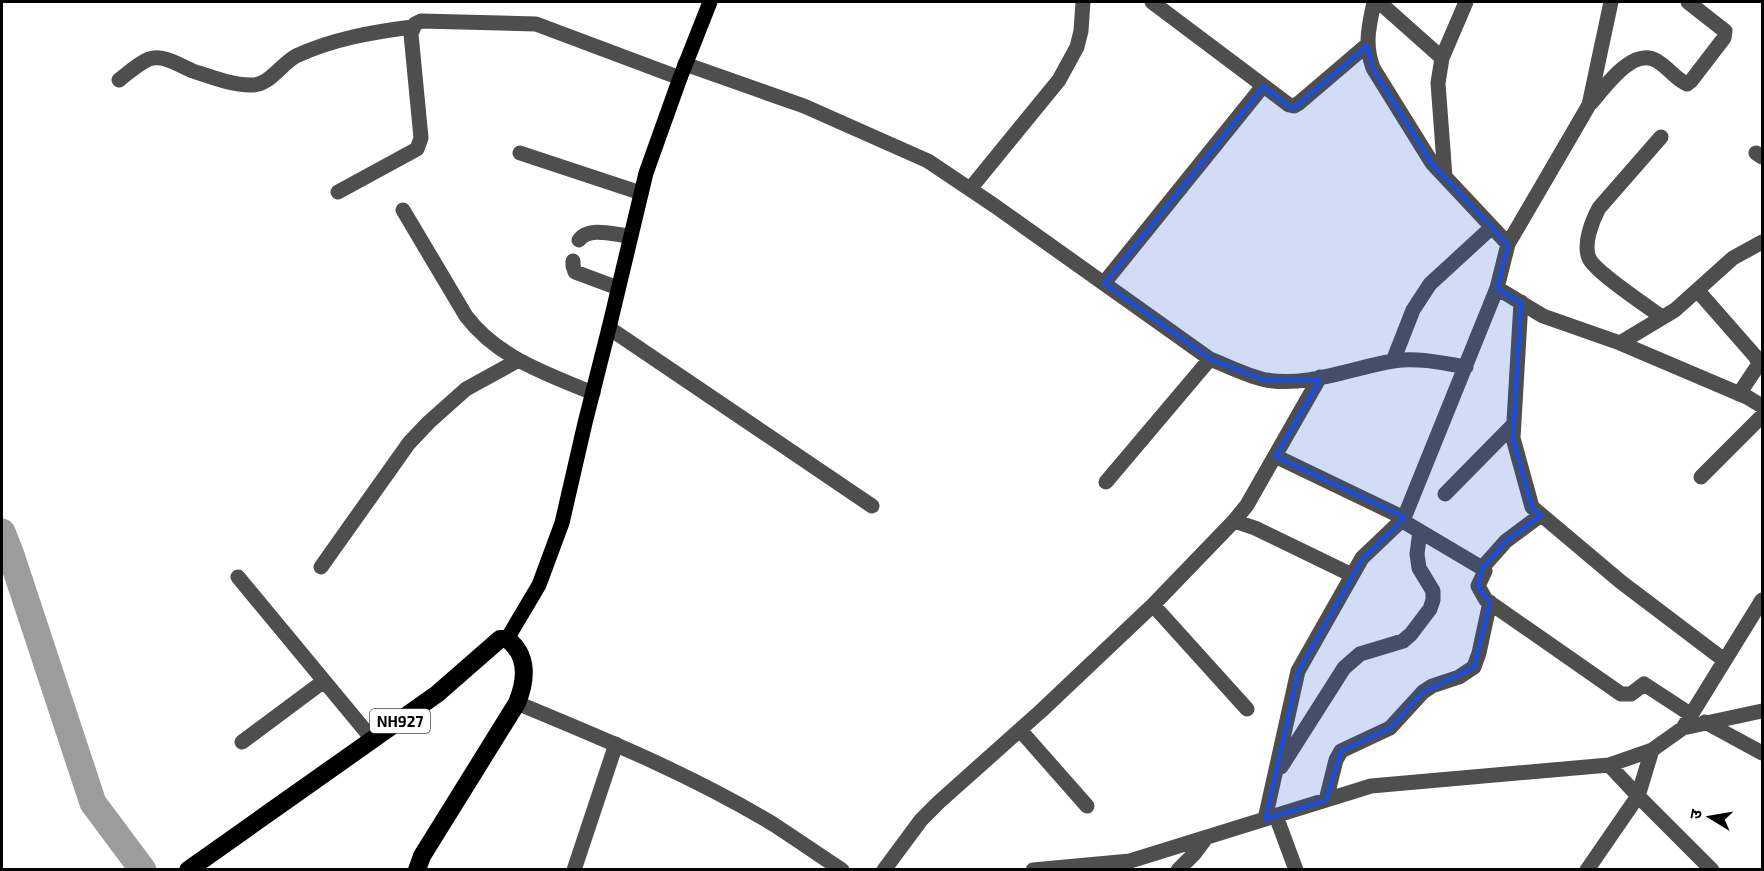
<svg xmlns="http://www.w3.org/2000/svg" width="1764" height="871" viewBox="0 0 1764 871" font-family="'Exo 2','Noto Sans Devanagari',sans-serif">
<rect width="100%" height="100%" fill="#fff"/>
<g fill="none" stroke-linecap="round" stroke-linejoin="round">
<path stroke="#9c9c9c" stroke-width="27" d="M2,532L11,555L93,803L143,870"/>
<path stroke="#4e4e4e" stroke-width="15" d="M1152,2L1289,105L1294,106L1299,103L1367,45
M1379,2L1442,58
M685,64L804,106L928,161L995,206L1210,359C1228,366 1247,376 1266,380C1309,387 1351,368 1393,361C1418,357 1442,363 1466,367
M119,80C128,73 139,63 149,59C164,54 180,66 193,71C211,77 232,85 251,85C269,86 281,64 296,56C332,39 373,32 412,27
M1591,103C1605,87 1633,46 1657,61C1668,67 1675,79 1687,84L1691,81L1724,38L1725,31L1688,2
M1661,137L1599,208C1592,221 1583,244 1589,258C1594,271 1648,307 1662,317
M520,153L641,193
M1756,153L1762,157
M1445,177L1438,83L1442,58L1466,2
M970,189L1059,80L1077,47L1081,31L1083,2
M338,192L417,149L421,138L411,34L415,24L421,21L536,24L680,78
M403,210L466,316C498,358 547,374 593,393
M579,240C589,226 615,235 630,236
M1508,244L1589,105L1611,2
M573,261V266L575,272L618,288
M1104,283L1263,86
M1497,288L1543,316L1620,343L1747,397L1762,406
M1698,291L1755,356L1759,364L1739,394
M1521,302L1513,438L1532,507L1621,582L1724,660
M609,328L872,506
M1620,343L1675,310L1733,258L1762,242
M1393,361L1413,310L1430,284L1492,227
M1275,456L1404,518
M1701,477L1762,416
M1106,482L1210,359
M1445,494L1514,424
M1401,520L1482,568L1485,571L1478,586L1486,600L1621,694H1631L1644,684L1690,714
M1234,521L1255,528L1352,575
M321,567L409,443L429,422L466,389L517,361
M1482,568L1506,541L1541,515
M238,577L373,740
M1153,605L1247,709
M517,703C604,739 692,775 773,824C796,839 819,855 842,870
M1705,722L1762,753
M1683,728L1762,711
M1020,730L1087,806
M242,742L324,681
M1609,765L1638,796L1712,870
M1281,767L1344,668L1360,654L1403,641L1411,634L1430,609L1433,600V591L1419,568L1417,554L1420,531
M1326,800L1336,760L1341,751L1390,728L1423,692L1432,686L1459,677L1474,667L1479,653L1490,602
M1276,816L1296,870
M1265,819L1298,671L1362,558L1404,518L1497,288L1508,244L1432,163L1373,68C1364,43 1369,27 1374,2
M574,870L616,744
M884,870L921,820L939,802L1041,711L1153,605L1234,521L1247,505L1320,377
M1033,870L1130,861L1371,786L1609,765L1652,750L1683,728L1762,600
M1178,870L1194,854L1206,838
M1587,870L1638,796L1652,750"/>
<path stroke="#000" stroke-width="15" d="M507,639L539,585L562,523L585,423L609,328L646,173L680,78L710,2"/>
<path stroke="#000" stroke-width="18" d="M188,870L437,694L500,639H507C529,655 526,681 517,703L422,856L417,870"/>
</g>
<path fill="#1d4ed8" fill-opacity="0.2" stroke="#1d4ed8" stroke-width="4.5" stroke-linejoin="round" d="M1367,45L1373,68L1432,163L1508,244L1497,288L1521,302L1513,438L1532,507L1541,515L1506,541L1482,568L1478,586L1490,602L1474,667L1423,692L1390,728L1341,751L1326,800L1265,819L1298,671L1362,558L1404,517L1275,456L1319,380H1265L1210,359L1104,283L1263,86L1293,108Z"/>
<g text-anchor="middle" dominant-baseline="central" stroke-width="4.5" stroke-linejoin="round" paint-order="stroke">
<rect fill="#fff" stroke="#4c4c4c" stroke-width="1.5" x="370" y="709" width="60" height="24" rx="4.5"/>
<g font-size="15" font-weight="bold" fill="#000">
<text x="400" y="721">NH927</text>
</g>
</g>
<rect width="1764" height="871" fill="none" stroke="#000000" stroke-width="6"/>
<g transform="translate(1710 817) rotate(281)" stroke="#ffffff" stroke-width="4.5" paint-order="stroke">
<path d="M0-4.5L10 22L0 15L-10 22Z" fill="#000000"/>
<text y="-9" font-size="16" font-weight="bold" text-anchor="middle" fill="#000000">उ</text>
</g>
</svg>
